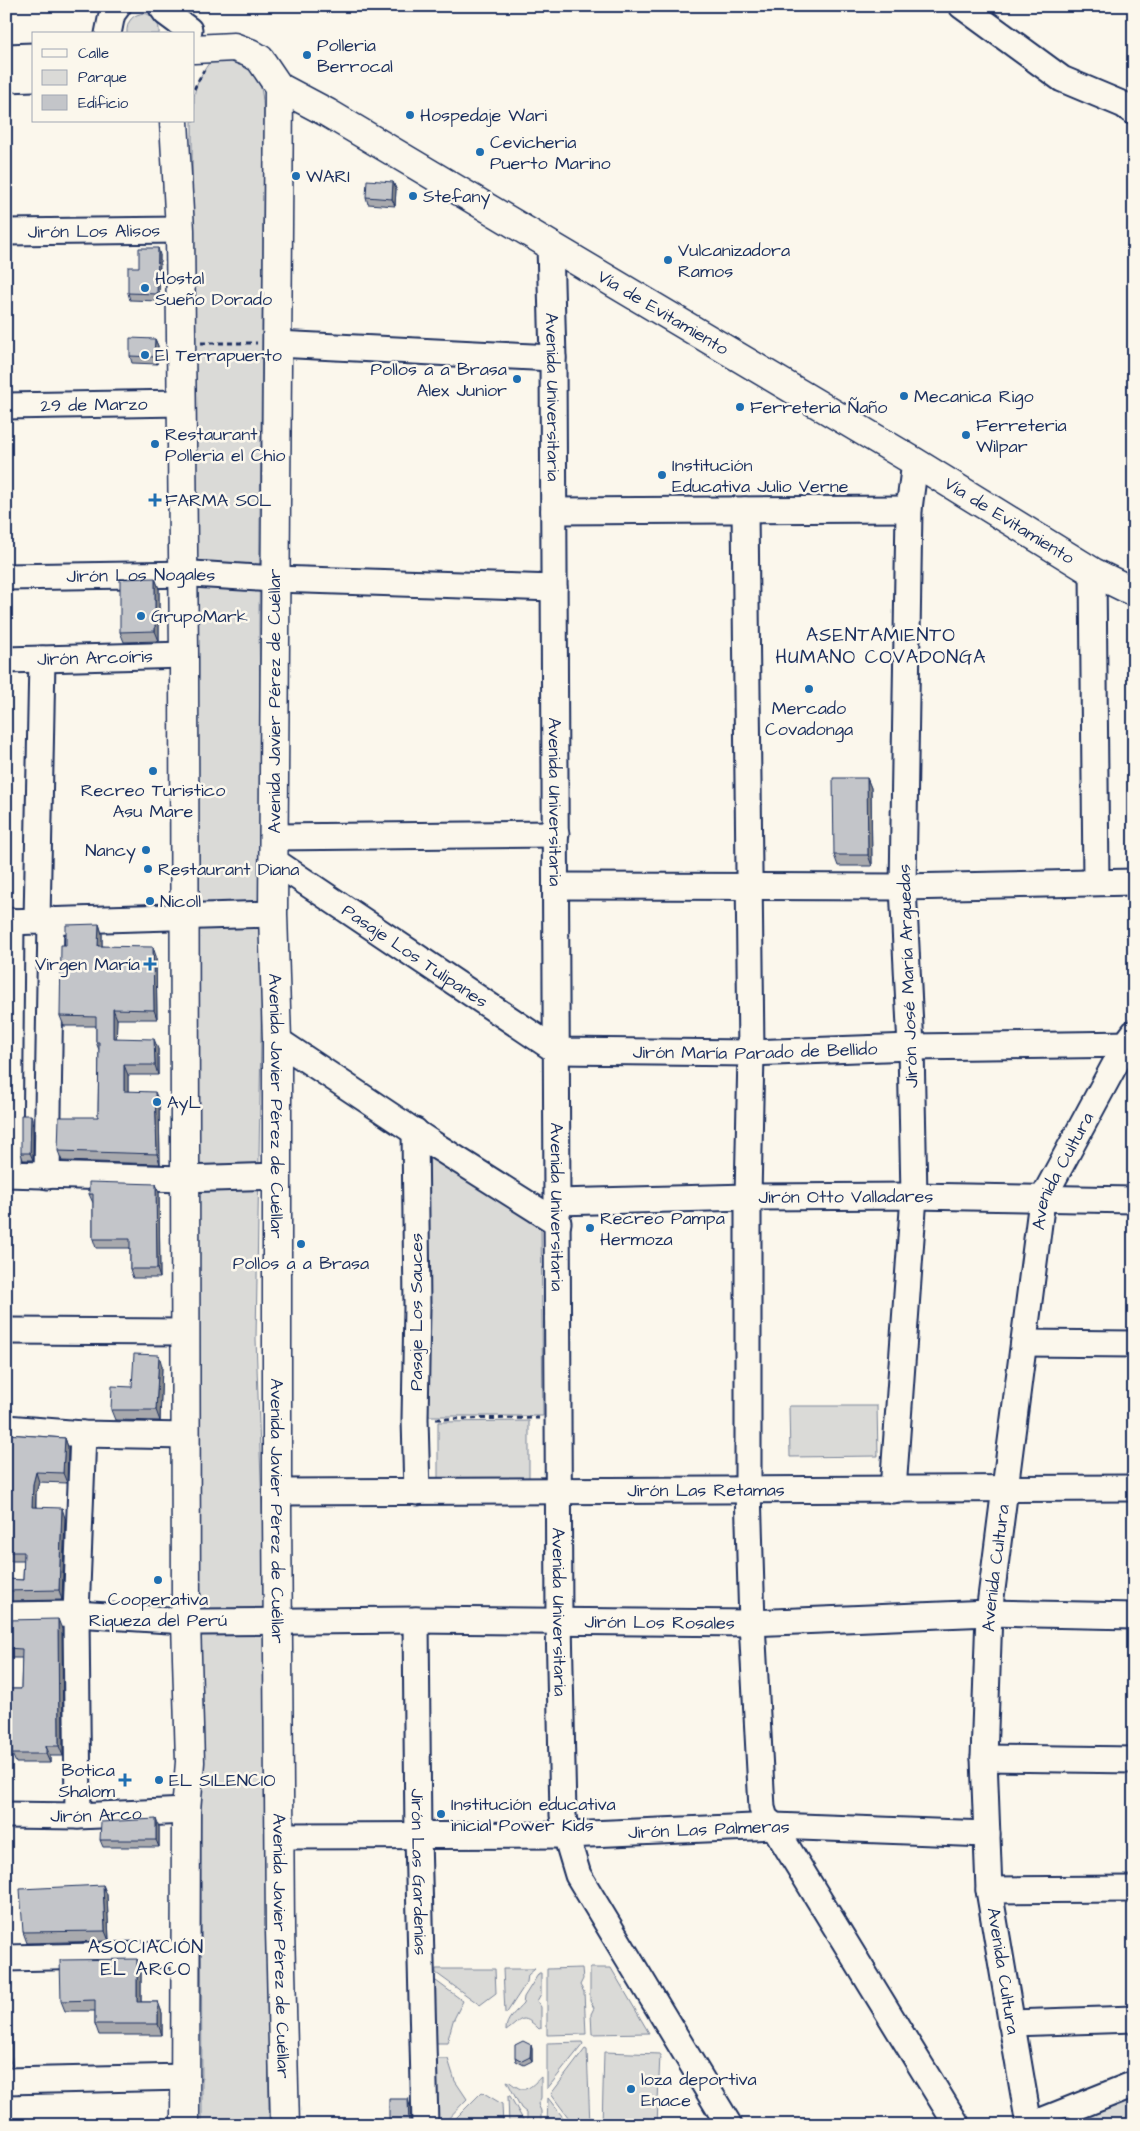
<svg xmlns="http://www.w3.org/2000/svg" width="1140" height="2131" viewBox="0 0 1140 2131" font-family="'Architects Daughter',sans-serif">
<rect width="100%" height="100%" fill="#fbf7ec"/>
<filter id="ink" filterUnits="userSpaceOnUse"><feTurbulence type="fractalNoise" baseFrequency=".02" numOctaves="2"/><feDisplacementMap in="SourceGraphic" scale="10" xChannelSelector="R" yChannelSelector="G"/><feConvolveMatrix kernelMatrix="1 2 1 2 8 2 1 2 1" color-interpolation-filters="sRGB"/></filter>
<g filter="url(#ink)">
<path fill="#dadad7" stroke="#7a849a" d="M145,13C155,17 160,23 159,34H127C126,21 133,14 145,13Z
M226,61C264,63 263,93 264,124L259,626L263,915L256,1339L266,1621L269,2125H202L199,1177L193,574L192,121H194C194,92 192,88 209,63Z
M425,1147L541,1222L543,1416H425Z
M789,1406H877L878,1456L790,1457Z
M529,1421V1479H438V1422Z
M582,1968L583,1979L580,1985L584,1992L586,2034L547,2035V1969Z
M590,1968H611L649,2033L592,2034L591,2014L594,2008L590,2001Z
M436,1969H495L496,1993L480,2005L436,1973Z
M503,1969H535L528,1975L527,1982L506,2014L505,2013Z
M539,1973H541V1994L537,2001L541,2007V2028L539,2029C521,2011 521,2021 506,2031C505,2019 517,2011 523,2004L524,1997Z
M434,1981H436L463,2001L453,2021L447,2043H435Z
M582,2042L583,2044L547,2089V2043Z
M585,2049L587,2050L590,2125H574L551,2094Z
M604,2052L660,2054L657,2125H602Z
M435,2059H448L455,2081L467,2099L442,2125H434Z
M541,2077V2098L538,2104L541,2111V2125H530L527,2120V2113L521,2108L507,2081C511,2082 514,2086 517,2087C527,2094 535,2082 541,2077Z
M482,2092L502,2104L503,2125H449Z
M1134,2092V2125H1052Z
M508,2096H510L526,2125H509Z
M548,2098L569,2125H547Z"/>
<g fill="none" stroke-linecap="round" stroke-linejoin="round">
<defs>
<g id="minor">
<path d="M161,6L166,13L189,30"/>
<path d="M962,6L1062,79L1124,105L1134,112"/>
<path d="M108,34L112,14L118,6"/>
<path d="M6,57L34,56"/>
<path d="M6,79L34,78"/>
<path id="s1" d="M6,232L180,230"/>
<path id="s2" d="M550,246L553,358L559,1621L563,1815L566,1835L578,1875L729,2125"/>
<path d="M277,344L553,358"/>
<path id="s3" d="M6,406L181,403"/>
<path d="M745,510L751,1053L748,1197V1490L752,1623L762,1808L765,1818L774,1826L957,2125"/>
<path d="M554,511L909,509"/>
<path d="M1093,572L1096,882"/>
<path id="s4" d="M6,577L193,574L275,579L554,588"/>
<path id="s5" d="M6,660L184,655"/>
<path d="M274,837L556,834"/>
<path id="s6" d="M274,861L557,1051L751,1053L911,1047L1134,1044"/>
<path d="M556,886L903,887L1134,882"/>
<path d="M37,921L42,659"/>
<path d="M6,922L273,914"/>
<path d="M277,1040L433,1144L558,1223"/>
<path d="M415,1131L417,1306L415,1419L417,1492"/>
<path d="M6,1174L183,1179L277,1176"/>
<path d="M9,1174L11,921"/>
<path d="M47,1176L51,920"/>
<path id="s7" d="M557,1202L748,1197L914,1196L1134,1200"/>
<path d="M6,1331L185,1332"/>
<path d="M1024,1343L1134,1344"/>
<path d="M6,1428L83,1434L186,1436"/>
<path d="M893,1490L914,1196L911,1047L903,887L909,509L915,462"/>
<path id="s8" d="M278,1492L1134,1488"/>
<path id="s9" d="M6,1615L76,1614L200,1622L416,1620L752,1623L989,1613L1134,1616"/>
<path id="s10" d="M416,1620L418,1837L425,2125"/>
<path d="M984,1758L1134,1760"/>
<path id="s11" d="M6,1815L78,1816L186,1811"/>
<path d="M78,1816L76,1614L83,1434"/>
<path id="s12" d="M281,1836L566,1835L774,1826L987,1834"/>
<path d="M989,1890L1134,1889"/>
<path d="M6,1958L185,1954"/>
<path d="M1011,2023L1134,2019"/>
<path d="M6,2081L186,2077"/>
<path id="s13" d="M1029,2125L989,1890L984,1758L989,1613L1042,1200L1126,1044L1134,1033"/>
<path d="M1031,2125L1134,2084"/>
</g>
<g id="highway">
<path id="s14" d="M194,49L234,47L250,53L260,59L279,87L328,113L915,462L1093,572L1134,592"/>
<path id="s15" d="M279,87L273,914L277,1040V1509L280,1930L285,2125"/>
<path d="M174,121L180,230L184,655L186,1622L190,1762L186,1811L185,2125"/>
</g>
</defs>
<use href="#minor" stroke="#1b2f5e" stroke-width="29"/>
<use href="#highway" stroke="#1b2f5e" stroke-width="31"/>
<path stroke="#1b2f5e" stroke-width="3" stroke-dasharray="5 4" stroke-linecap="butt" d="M194,89L204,70
M201,343H257
M436,1419L539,1418"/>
<use href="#minor" stroke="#fbf7ec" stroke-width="25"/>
<use href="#highway" stroke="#fbf7ec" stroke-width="28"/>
</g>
<path fill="#a8a9ad" stroke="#1b2f5e" d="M393,182L396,189L395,206L368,204L366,197Z
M160,255L159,301L130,300L128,293L139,267Z
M155,339L158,346L157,364L132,363L130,356Z
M155,578L159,589V641L124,642L120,632Z
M867,778L871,788L872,866H838L834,855Z
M99,924L102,934V946L156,956L157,1019H117L116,1038L158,1049V1075H128V1091L159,1101L160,1164L62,1161L58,1151L98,1117L99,1050L96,1042V1026H64L60,1016Z
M33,1122V1160H23L21,1153Z
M156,1184L159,1193L160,1278H133L130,1269V1248H96L93,1239V1203L89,1194Z
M162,1366L160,1421L115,1420L111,1410L132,1387Z
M6,1434L65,1438L68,1447L67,1483L39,1482L36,1493V1507L65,1518L62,1600L6,1601V1579L23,1580L24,1561H7L6,1560Z
M6,1620L62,1629L63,1756H50V1763H16L12,1754V1717H6V1689H21L22,1658H6Z
M159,1827V1847H103L100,1840Z
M103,1885L107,1895L109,1941L27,1943L23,1932Z
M141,1970V2002H158L162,2013V2035H99L95,2024V2011H65L61,2001Z
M6,2014L10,2023L12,2066L6,2067Z
M531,2045L532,2049V2061L524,2065L516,2061L515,2057Z"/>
<path fill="#888a8d" stroke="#1b2f5e" d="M393,182L396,189L395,206L392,199Z
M158,248L160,255L159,301L157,294Z
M155,339L158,346L157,364L154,357Z
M155,578L159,589V641L155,631Z
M867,778L871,788L872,866L868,855Z
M99,924L102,934V956L98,946Z
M153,947L156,956L157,1019L154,1010Z
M113,1009L117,1019L116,1048L113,1038Z
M154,1039L158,1049V1075L155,1065Z
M124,1065L128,1075V1101L124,1091Z
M155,1092L159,1101L160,1164L157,1154Z
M31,1115L33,1122V1160L30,1153Z
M156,1184L159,1193L160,1278L157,1269Z
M159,1355L162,1366L160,1421L156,1410Z
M65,1438L68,1447L67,1483L63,1473Z
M36,1472L39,1482L36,1493L35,1517L32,1507L33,1484Z
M62,1508L65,1518L62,1600L59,1590Z
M58,1619L62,1629L63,1756L59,1746Z
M46,1746L50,1756V1763L46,1754Z
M156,1819L159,1827V1847L156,1840Z
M103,1885L107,1895L109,1941L105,1931Z
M137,1959L141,1970V2013L137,2002Z
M158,2002L162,2013V2035L158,2024Z
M6,2014L10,2023L12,2066L8,2056Z
M531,2045L532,2049V2061L530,2057Z
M408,2099L410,2106L411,2125H409Z"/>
<path fill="#c3c5c9" stroke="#1b2f5e" d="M367,180L393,182L392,199L366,197Z
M139,248H158L157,294L128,293V267H139Z
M130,338L155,339L154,357L130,356Z
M155,578V631L120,632V579Z
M833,778H867L868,855H834Z
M99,924L98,946L153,947L154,1010L113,1009V1038L154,1039L155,1065H124V1091L155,1092L157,1154L58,1151L59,1117H98L99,1042H96V1017L60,1016L61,945H66V925Z
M21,1115H31L30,1153H21Z
M89,1182L156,1184L157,1269H130V1239H93V1194H89Z
M134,1354L159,1355L156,1410H111L112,1386L132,1387Z
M6,1434L65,1438L63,1473L36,1472L33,1484L32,1507L62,1508L59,1590L6,1591V1579L23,1580L24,1552H6Z
M58,1619L59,1746H46V1754H12V1708H6V1689H21L22,1649L6,1648V1620Z
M156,1819V1840H100L101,1822Z
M103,1885L105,1931L23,1932L20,1889Z
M137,1959V2002H158V2024H95V2000L61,2001L60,1960Z
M6,2022L8,2056H6Z
M523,2041L531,2045L530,2057L522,2061L515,2057V2045Z
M389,2099H408L409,2125H389Z
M1069,2117L1079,2125H1041L1048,2122Z"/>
</g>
<g fill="#1f6fb2" stroke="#fbf7ec" stroke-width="2">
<circle cx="307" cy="55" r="5"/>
<circle cx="410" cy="115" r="5"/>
<circle cx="480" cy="152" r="5"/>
<circle cx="296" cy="176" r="5"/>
<circle cx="413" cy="196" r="5"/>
<circle cx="668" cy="260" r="5"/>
<circle cx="145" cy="288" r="5"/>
<circle cx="145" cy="355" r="5"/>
<circle cx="517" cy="379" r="5"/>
<circle cx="904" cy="396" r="5"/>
<circle cx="740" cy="407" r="5"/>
<circle cx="966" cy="435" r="5"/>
<circle cx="155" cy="444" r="5"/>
<circle cx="662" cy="475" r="5"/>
<path d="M152.5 492.5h5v5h5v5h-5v5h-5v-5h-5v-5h5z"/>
<circle cx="141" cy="616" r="5"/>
<circle cx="809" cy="689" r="5"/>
<circle cx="153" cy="771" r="5"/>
<circle cx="146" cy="850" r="5"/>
<circle cx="148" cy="869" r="5"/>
<circle cx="150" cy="901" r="5"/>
<path d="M147.5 956.5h5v5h5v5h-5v5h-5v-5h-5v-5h5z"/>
<circle cx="157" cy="1102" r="5"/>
<circle cx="590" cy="1228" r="5"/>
<circle cx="301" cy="1244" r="5"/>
<circle cx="158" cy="1580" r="5"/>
<path d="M122.5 1772.5h5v5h5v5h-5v5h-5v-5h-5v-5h5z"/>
<circle cx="159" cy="1780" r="5"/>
<circle cx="441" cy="1814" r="5"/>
<circle cx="631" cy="2089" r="5"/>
</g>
<g text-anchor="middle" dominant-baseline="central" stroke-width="5" stroke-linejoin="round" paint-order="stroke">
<g font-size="18" fill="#1b2f5e" stroke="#fbf7ec" text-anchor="start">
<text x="317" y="45">Polleria<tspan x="317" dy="21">Berrocal</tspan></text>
<text x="420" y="115">Hospedaje Wari</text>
<text x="490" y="142">Cevicheria<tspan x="490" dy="21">Puerto Marino</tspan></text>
<text x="306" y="176">WARI</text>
<text x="423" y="196">Stefany</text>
<text x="678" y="250">Vulcanizadora<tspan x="678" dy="21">Ramos</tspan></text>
<text x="155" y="278">Hostal<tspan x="155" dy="21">Sueño Dorado</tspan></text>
<text x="155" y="355">El Terrapuerto</text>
<text x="507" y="369" text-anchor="end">Pollos a a Brasa<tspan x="507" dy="21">Alex Junior</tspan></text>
<text x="914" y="396">Mecanica Rigo</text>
<text x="750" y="407">Ferreteria Ñaño</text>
<text x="976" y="425">Ferreteria<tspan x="976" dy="21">Wilpar</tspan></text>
<text x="165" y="434">Restaurant<tspan x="165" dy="21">Polleria el Chio</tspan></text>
<text x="672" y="465">Institución<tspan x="672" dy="21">Educativa Julio Verne</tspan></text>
<text x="165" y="500">FARMA SOL</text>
<text x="151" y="616">GrupoMark</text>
<text x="809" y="708" text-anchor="middle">Mercado<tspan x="809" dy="21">Covadonga</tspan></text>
<text x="153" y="790" text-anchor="middle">Recreo Turistico<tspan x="153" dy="21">Asu Mare</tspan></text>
<text x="136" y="850" text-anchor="end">Nancy</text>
<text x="158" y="869">Restaurant Diana</text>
<text x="160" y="901">Nicoll</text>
<text x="140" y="964" text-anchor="end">Virgen María</text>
<text x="167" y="1102">AyL</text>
<text x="600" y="1218">Recreo Pampa<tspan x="600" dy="21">Hermoza</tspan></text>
<text x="301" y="1263" text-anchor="middle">Pollos a a Brasa</text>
<text x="158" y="1599" text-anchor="middle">Cooperativa<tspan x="158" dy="21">Riqueza del Perú</tspan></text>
<text x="115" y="1770" text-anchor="end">Botica<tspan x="115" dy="21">Shalom</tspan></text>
<text x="169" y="1780">EL SILENCIO</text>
<text x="451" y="1804">Institución educativa<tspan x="451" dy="21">inicial Power Kids</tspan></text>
<text x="641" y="2079">loza deportiva<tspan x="641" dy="21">Enace</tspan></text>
</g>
<g font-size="18" fill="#1b2f5e" stroke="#fbf7ec">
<text stroke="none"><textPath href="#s1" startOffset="88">Jirón Los Alisos</textPath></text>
<text stroke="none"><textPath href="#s14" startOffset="548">Vía de Evitamiento</textPath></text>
<text stroke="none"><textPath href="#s2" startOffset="151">Avenida Universitaria</textPath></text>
<text stroke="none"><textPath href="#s3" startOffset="88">29 de Marzo</textPath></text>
<text stroke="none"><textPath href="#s14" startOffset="952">Vía de Evitamiento</textPath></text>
<text stroke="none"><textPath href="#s4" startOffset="135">Jirón Los Nogales</textPath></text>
<text stroke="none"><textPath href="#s5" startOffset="89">Jirón Arcoíris</textPath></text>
<text transform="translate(274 701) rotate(-90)">Avenida Javier Pérez de Cuéllar</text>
<text stroke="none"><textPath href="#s2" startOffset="556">Avenida Universitaria</textPath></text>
<text stroke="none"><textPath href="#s6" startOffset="170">Pasaje Los Tulipanes</textPath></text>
<text transform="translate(908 976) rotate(-92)">Jirón José María Arguedas</text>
<text stroke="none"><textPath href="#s6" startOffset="539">Jirón María Parado de Bellido</textPath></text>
<text stroke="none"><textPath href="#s15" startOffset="1019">Avenida Javier Pérez de Cuéllar</textPath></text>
<text stroke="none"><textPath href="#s13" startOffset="966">Avenida Cultura</textPath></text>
<text stroke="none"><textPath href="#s7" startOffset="289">Jirón Otto Valladares</textPath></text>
<text stroke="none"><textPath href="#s2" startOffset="961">Avenida Universitaria</textPath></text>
<text transform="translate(416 1312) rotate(-90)">Pasaje Los Sauces</text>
<text stroke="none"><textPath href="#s8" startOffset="428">Jirón Las Retamas</textPath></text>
<text stroke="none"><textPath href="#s15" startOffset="1424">Avenida Javier Pérez de Cuéllar</textPath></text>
<text stroke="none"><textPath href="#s13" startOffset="561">Avenida Cultura</textPath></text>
<text stroke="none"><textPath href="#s2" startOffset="1366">Avenida Universitaria</textPath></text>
<text stroke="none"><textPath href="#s9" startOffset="654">Jirón Los Rosales</textPath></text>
<text stroke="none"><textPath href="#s11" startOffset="90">Jirón Arco</textPath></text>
<text stroke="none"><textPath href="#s12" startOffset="428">Jirón Las Palmeras</textPath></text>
<text stroke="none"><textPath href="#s10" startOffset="252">Jirón Las Gardenias</textPath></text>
<text stroke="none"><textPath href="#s15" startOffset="1859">Avenida Javier Pérez de Cuéllar</textPath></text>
<text transform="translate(1003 1971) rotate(81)">Avenida Cultura</text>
</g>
<g font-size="19" letter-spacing="1" fill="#1b2f5e" stroke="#fbf7ec">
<text x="881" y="635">ASENTAMIENTO<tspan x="881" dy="22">HUMANO COVADONGA</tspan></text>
<text x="146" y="1947">ASOCIACIÓN<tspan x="146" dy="22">EL ARCO</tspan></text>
</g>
</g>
<rect width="1140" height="2131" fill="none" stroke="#fbf7ec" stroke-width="25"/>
<rect x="12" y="12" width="1115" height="2106" fill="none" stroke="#1b2f5e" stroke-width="2" filter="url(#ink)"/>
<rect x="32" y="32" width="162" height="90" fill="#fbf7ec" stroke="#a1a7b3"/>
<rect x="42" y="49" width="25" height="8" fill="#fbf7ec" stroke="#a1a7b3"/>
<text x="78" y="58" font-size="15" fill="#1b2f5e">Calle</text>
<rect x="42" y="70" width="25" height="15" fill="#dadad7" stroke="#a1a7b3"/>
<text x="78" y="82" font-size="15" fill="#1b2f5e">Parque</text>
<rect x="42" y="95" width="25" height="15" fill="#c3c5c9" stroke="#a1a7b3"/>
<text x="78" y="108" font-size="15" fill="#1b2f5e">Edificio</text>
</svg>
